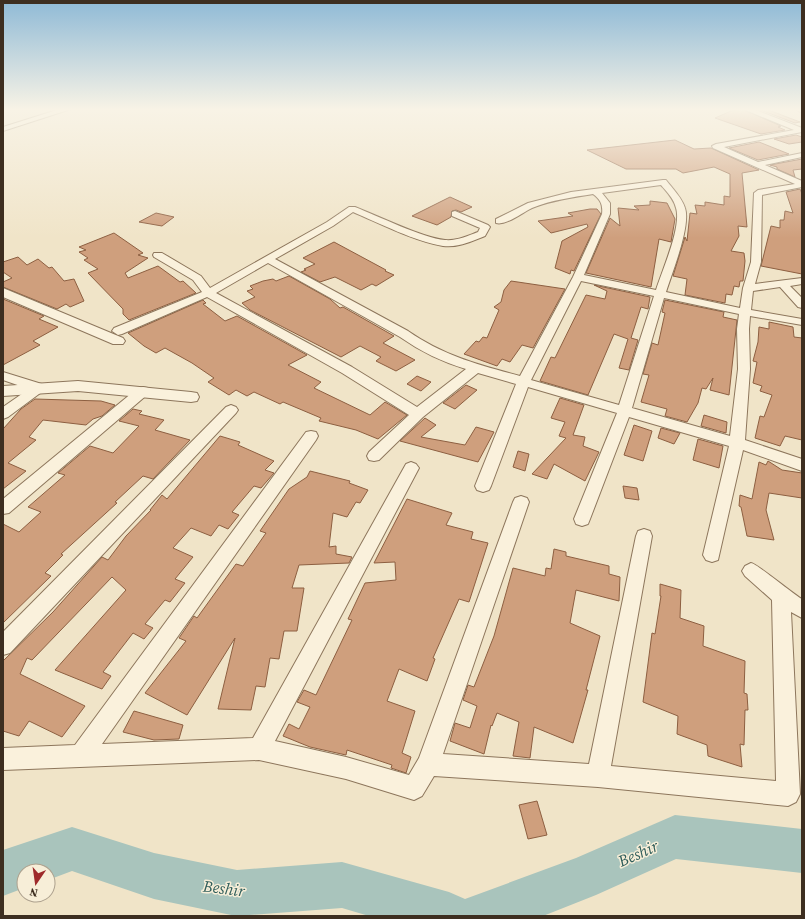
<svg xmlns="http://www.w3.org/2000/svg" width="805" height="919" viewBox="0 0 805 919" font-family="'Source Serif 4',serif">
<rect width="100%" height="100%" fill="#f0e4c8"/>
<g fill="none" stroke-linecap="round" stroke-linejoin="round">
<path fill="#a9c4bc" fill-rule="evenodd" d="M675,815L802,829V873L676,859L596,895L543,916H369L342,908L236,916L154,899L72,871L48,880V871H24V888L3,896V850L72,827L154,853L237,870L342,862L449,892L465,899L576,858Z"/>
</g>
<path fill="#cf9f7d" stroke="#8d5f41" d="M742,109L781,126L778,127L785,130L761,134L715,118L731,111Z
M758,109H766L800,122L795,123Z
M796,135L802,137V142L789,144L774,139Z
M675,140L694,149L711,148L759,170L742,173L747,227L738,226L739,236L731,251L744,253L745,261L743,281H740L739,287L734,286L732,295L726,294L725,303L685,295L687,279L673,276L685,237L687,241L690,213L697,214L695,205L705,206V202L724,205V196L730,197V174L714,167L683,173L676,169H626L587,150Z
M759,142L789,154L758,160L729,148Z
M802,159V169L793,170L795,177L777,169V167L770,165Z
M800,189L802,194V274L761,266L771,226L780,228V220H784L785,211L793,213L786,192Z
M450,197L472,207L461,212L456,210L452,211L451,217L437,225L412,216Z
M650,201L667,203L675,219L671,242L659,239L651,287L586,273L610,218L620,226L618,208L639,210L634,206L650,205Z
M590,209H597L601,214L574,271L571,270L570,274L555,268L562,241L588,227L587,224L551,233L538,221L573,216L568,213Z
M156,213L174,217L162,226L139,222Z
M114,233L143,253L138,255L148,258L125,273L128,278L158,266L180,282L183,281L196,293L129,320L123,314V309L88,273L98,269L84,260L88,258L79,252L86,250L79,247Z
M334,242L386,270L385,271L394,275L376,286L372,284L361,290L335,277L320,282L301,272L306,270L304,269L315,264L303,258Z
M18,257L27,265L38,259L49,268L52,267L64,281L74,279L84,301L70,307L66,304L57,309L3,287V282L12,278L3,272V262Z
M289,276L330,299L340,308L343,307L394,336L383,343L415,360L396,371L376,361L381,357L360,346L341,357L250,310L242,303L255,297L247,291L253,289L250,286L263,281L273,279L276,281Z
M511,281L565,289L533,348L522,345L510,362L502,359L497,366L464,354L476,341L479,342L483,337L487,338L499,310L494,307L501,302L504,290Z
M594,285L650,297L648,309L641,307L631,338L638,340L629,370L619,368L628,339L614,334L588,395L540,381L551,357L555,358L586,295L605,299L607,291Z
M3,299L44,316L39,319L58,327L33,341L40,345L3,365Z
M203,300L206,303L203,304L225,321L237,316L307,355L288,365L321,382L314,388L370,415L385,402L407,415L378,439L356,430L319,421L321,418L283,402L280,404L254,392L247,396L236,390L229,395L208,382L214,378L192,363L165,348L156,353L144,346L128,333Z
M665,300L724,312L723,317L737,320L729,395L710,390L713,378L706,389L702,388L698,403L687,422L665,416L667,409L641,402L649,375L643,374L652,343L658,345L665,313L662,312Z
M769,322L793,327L794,337L802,338V440L785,436L780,446L755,438L760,416L764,417L772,395L760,391L762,386L753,383L757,362L753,361L758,342L759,327L769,329Z
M417,376L431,382L421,391L407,384Z
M466,385L477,390L455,409L443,403Z
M560,398L584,405L573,435L585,437L583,446L599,452L585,481L554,464L547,479L532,474L566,438L559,436L565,422L551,418Z
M35,399L101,401L115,405L102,416L93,419L86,425L43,420L29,437L36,440L8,463L26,471L3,489V429L21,409Z
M133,409L142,411L139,414L164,420L155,430L190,440L153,479L143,476L115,502L117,503L61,554L63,555L45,573L51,576L3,623V524L19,532L41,512L28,507L65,475L58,473L90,446L113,453L139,426L119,421Z
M704,415L727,422L726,433L701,426Z
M425,418L436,425L421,437L465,445L476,427L494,432L478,462L400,441Z
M634,425L652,431L643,461L624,455Z
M661,428L680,433L674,444L658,438Z
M220,436L240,442L238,445L274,461L265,470L274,473L261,488L254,486L232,512L239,515L228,529L219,525L211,536L191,528L173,548L193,557L175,579L185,583L170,602L165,600L145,624L153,628L144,639L133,633L103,672L111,676L102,689L55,670L126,590L112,577L32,660L27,658L20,674L85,706L62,737L29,721L19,736L3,731V661L53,612L102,557L108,560L126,536L151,510H150L162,495L167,499Z
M698,439L723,446L719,468L693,460Z
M518,451L529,454L525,471L513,467Z
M768,461L782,470L802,473V498L769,493L766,510L774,540L747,536L741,507L739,506L740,495L752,499L759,462L766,465Z
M310,471L350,481L349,483L368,490L360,503L356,502L347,517L333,513L329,547L336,546V554L352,557L349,563L299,565L292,588H304L297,631H284L279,659L270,658L265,687L256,686L251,710L218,709L235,638L187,715L145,693L186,641L179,638L194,616L197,618L236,564L243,566L266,533L260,531L289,489L307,477Z
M623,486L637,488L639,500L625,498Z
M407,499L452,513L446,525L473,532L471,539L488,543L469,602L459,599L433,658L435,659L427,681L399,669L387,701L415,711L402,753L411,757L406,773L391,768L392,765L347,750L346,755L310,747L283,736L289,724L299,729L310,707L297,702L304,690L316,695L352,620L348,619L365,583L396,580L395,562L374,563Z
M554,549L566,552V556L609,566V574L620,577L619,601L576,590L570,623L600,636L586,690H588L573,743L534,727L530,758L513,756L519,722L497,713L492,726L491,725L484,754L450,741L455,723L470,728L477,706L463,700L468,685L474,687L494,636L513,568L545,576L546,568L551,569Z
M660,584L681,590L680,618L704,626L703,646L745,661L744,693L747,694L748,710H745L744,745L740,744L742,767L708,756L707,745L677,734L678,716L643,702L652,633L655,634L661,596H660Z
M134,711L183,725L179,739L154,740L123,732Z
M537,801L547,835L528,839L519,805Z"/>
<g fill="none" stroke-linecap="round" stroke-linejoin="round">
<defs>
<path id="minor" d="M60,109H71L3,131V127Z
M743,109H753L802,128V132L724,147L758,162L802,153V157L765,165L802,181V187L762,195L761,262L755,284L802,278V284L790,286L802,298V308L798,307L780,287L753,291L751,310L802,319V325L750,316L749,329L750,369L745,440L802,459V471L743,450L718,560L712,562L706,560L703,555L729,446L629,417L590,519L588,524L582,526L576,524L574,519L617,413L528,387L491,486L489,490L483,492L477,490L475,486L516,384L478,373L423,417L379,460L374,461L369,460L367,456L369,452L409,415L342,373L207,297L122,334L118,335L112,331L114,328L202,292L193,280L154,257L153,255L154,253H162L201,276L210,288L327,222L349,207H355C378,216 423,238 445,240C457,241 467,236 478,232L480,228L452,216V212L455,211L488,225L490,227L485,236C472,241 458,248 443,246C416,242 379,223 353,212L333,226L275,259L408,331C444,356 479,365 520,376L573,277L602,214C603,205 601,200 593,194C574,197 551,200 532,208C523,212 506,226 496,223V219L528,203L571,192L663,180H666C673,189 682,198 685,208C691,226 672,273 666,292L740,308L743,288L751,262L754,193L758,190L795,184L713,148L712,146L716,144L794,130ZM661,185C667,192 674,199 676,208C682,226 662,271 656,290L584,275L610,214V203L602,193ZM268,263L400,337C420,351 442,362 466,369L417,407L352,367L216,293ZM581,281L654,296L619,405L531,380ZM664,298L739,314L737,329L738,369L730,436L632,408Z
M795,109H802V113Z
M3,372L45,385L47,388L8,417L3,419V407L29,389L3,380Z
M143,387L148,388L150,391L148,394L9,513L3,514V499L138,388Z
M231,405L236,407L238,410L236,413L10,653L3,655V632L226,407Z
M311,431L316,432L318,436L316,440L102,744L253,738L406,464L411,462L416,464L419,468L275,741L346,757L409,775L419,758L513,502L515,498L521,496L527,498L529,502L443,754L589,764L636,536L638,531L644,529L650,531L652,536L611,766L776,781L772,600L745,576L742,571L745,566C747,565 749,564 751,563C756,563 793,594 802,599V618L791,612L800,794L796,802L788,806L598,787L434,776L422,796L414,800L346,779L259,760L3,770V748L75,745L306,432Z"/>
<path id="tertiary" d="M3,288L123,338L125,341L123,344H113L3,297Z
M78,381L191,392L197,393L199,397L197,401L191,402L78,391L3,396V386Z"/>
</defs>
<use href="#minor" stroke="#8d765c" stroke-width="2"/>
<use href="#tertiary" stroke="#8d765c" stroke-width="2"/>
<use href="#minor" fill="#faf1dc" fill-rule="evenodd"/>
<use href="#tertiary" fill="#faf1dc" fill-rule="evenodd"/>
</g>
<linearGradient id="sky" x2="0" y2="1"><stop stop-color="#8fbad6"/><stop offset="0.46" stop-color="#f8f3e6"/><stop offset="1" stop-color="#f8f3e6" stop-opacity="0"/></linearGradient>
<rect width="805" height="238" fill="url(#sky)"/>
<g text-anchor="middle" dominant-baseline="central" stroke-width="3" stroke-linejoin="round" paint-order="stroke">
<g font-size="16" font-style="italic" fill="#2f5d5a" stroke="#f7eed8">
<text transform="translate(638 853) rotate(-24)">Beshir</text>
<text transform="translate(224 888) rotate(7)">Beshir</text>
</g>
</g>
<rect width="805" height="919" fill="none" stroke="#3d2e20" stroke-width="8"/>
<g transform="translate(36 883) rotate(193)"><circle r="19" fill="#f7eed8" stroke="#ada18e"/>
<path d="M0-3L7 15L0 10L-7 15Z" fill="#9e2a2b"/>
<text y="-6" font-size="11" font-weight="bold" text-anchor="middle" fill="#3d2e20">N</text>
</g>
</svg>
